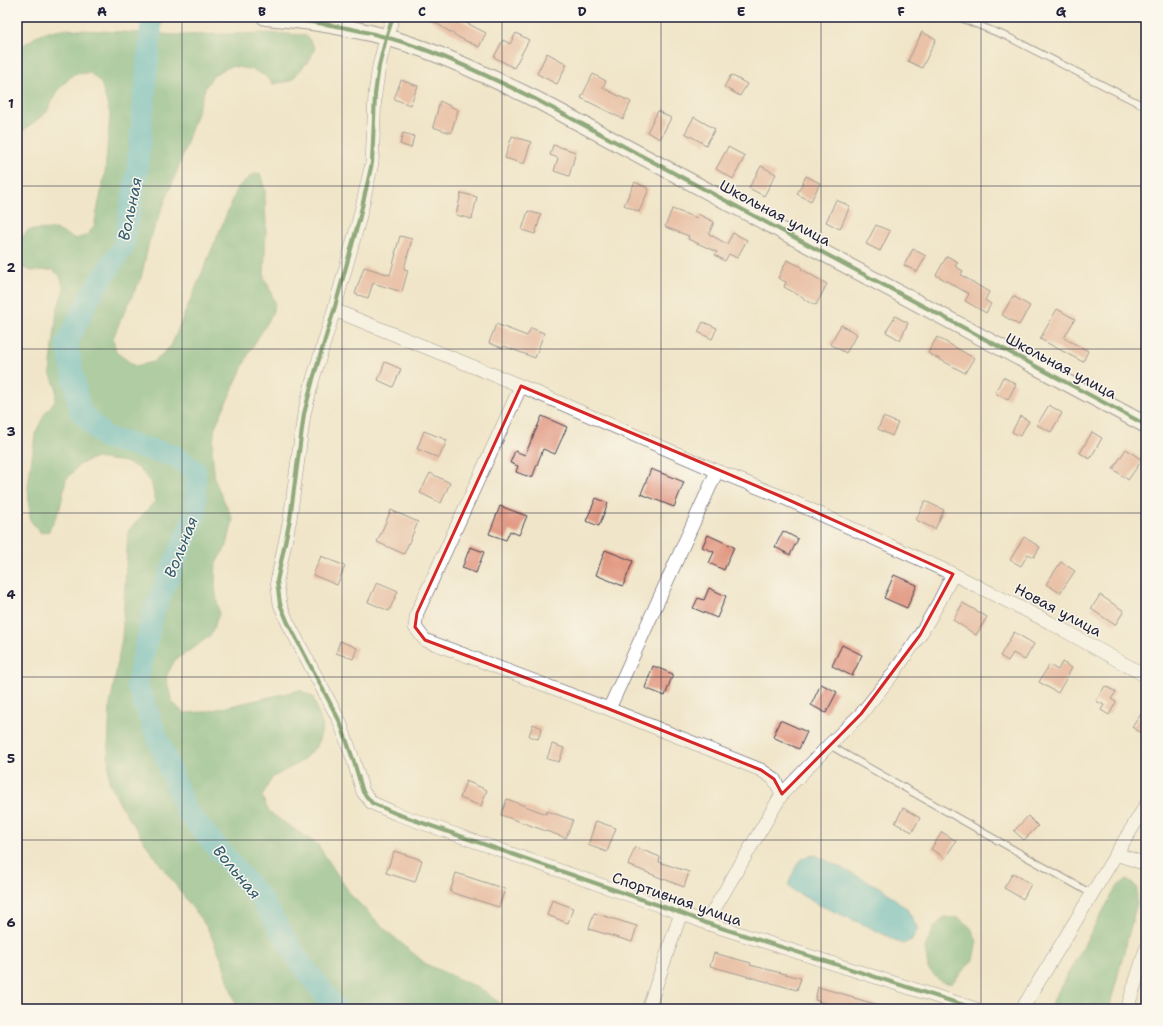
<svg xmlns="http://www.w3.org/2000/svg" width="1163" height="1026" viewBox="0 0 1163 1026" font-family="'Shantell Sans',sans-serif">
<rect width="100%" height="100%" fill="#fbf7ec"/>
<filter id="ink" filterUnits="userSpaceOnUse"><feTurbulence type="fractalNoise" baseFrequency=".025" numOctaves="2"/><feDisplacementMap in="SourceGraphic" scale="8" xChannelSelector="R" yChannelSelector="G"/><feConvolveMatrix kernelMatrix="1 2 1 2 8 2 1 2 1" color-interpolation-filters="sRGB"/></filter>
<filter id="wash" filterUnits="userSpaceOnUse"><feTurbulence type="fractalNoise" baseFrequency=".012" numOctaves="4" result="noise"/><feDisplacementMap in="SourceGraphic" scale="16" xChannelSelector="R" yChannelSelector="G"/><feGaussianBlur stdDeviation="0.9" result="paint"/><feColorMatrix in="noise" values="0 0 0 0 0 0 0 0 0 0 0 0 0 0 0 0 0 1.4 0 .05"/><feComposite in="paint" operator="in"/></filter>
<g filter="url(#wash)">
<rect width="100%" height="100%" fill="#f0e5c9"/>
<path fill="#62ad76" stroke="#426858" d="M63,29L180,35L269,33L306,35L315,48L311,58L291,81L273,84L264,75L253,70L231,66L215,74L206,86L178,169L149,242L141,278L121,319L113,338L116,352L135,366L153,362L171,346L238,187L252,175L260,173L265,190L266,227L264,278L269,287L275,303L271,317L251,349L215,427L212,451L215,481L233,520L227,546L216,562L215,587L219,614L211,635L195,647L175,660L166,677L172,702L184,713L204,712L300,690L313,697L323,727L317,746L302,761L272,778L262,796L269,812L318,845L351,895L387,931L426,964L483,990L507,1009H237L222,960L208,929L152,853L121,806L109,782L108,747L110,705L122,638L128,531L155,501L152,485L140,469L126,462L94,458L79,465L66,480L60,508L49,531L41,533L30,520L28,486L35,434L45,413L55,401L56,388L50,372L57,310L64,289L60,276L53,270L32,271L23,268L18,255L19,241L28,230L55,229L76,239L87,235L94,226L105,173L110,114L101,83L90,73L74,74L57,91L47,112L19,134H17V49L42,33Z
M1127,880L1137,887V903L1109,1009H1048L1117,886Z
M944,917L959,918L971,928L977,941L973,960L951,984L940,981L928,969L925,947L934,928Z"/>
<path fill="#47b5c2" stroke="#346c7e" d="M816,855L883,889L907,909L918,928L912,940L903,944L867,926L819,905L792,890L788,885L796,866L804,857Z"/>
<g fill="none" stroke-linecap="round" stroke-linejoin="round">
<path stroke="#47b5c2" stroke-width="22" d="M152,17L137,174L123,247L89,298L67,343L80,411L106,438L175,456L195,471L196,512L153,613L137,685L186,811L261,899L300,962L336,1009"/>
</g>
<g id="blocks">
<path fill="#e19781" d="M426,17H455L486,33L479,47L460,38Z
M922,32L936,39L922,68L908,61Z
M516,33L529,40L514,68L494,57L503,40L510,44Z
M547,53L567,64L557,84L537,74Z
M593,74L606,81L603,88L631,102L623,119L581,98Z
M731,75L747,84L740,96L724,87Z
M401,80L418,86L410,105L394,99Z
M440,101L458,110L451,133L433,127Z
M658,111L671,118L660,139L647,132Z
M694,117L715,129L706,145L685,133Z
M403,133L414,136L411,148L400,144Z
M512,136L531,142L524,164L505,158Z
M553,145L576,152L569,176L554,171L558,158L550,155Z
M728,147L745,156L733,179L716,169Z
M761,166L776,174L764,196L749,188Z
M806,176L820,183L811,201L797,194Z
M635,182L649,189L639,212L624,205Z
M461,193L477,197L472,219L456,215Z
M836,200L850,206L840,229L826,222Z
M672,209L697,218L698,214L714,222L709,234L727,244L733,233L747,240L737,258L729,254L725,261L715,255L717,252L688,239L689,236L665,227Z
M528,211L541,215L535,234L522,230Z
M876,225L890,231L880,251L866,244Z
M400,236L412,239L404,269L408,270L402,292L373,283L368,298L355,294L364,267L390,275L396,254H395Z
M913,249L926,256L917,272L904,265Z
M947,256L958,262L955,266L963,271L961,275L989,292L985,300L991,304L986,313L965,301L969,294L936,275Z
M787,260L802,267L801,269L827,284L816,305L803,299L804,298L784,287L786,282L778,278Z
M1013,296L1030,306L1019,325L1002,315Z
M1057,309L1075,319L1064,338L1088,351L1083,362L1040,339Z
M895,316L908,323L900,340L886,332Z
M703,322L717,328L712,339L698,332Z
M496,324L527,336L531,328L544,333L535,358L504,346L503,348L489,343Z
M841,325L857,334L846,353L830,344Z
M937,337L974,358L965,373L928,353Z
M385,362L401,369L393,387L378,380Z
M1003,377L1016,384L1008,400L995,393Z
M1049,405L1062,413L1051,432L1037,425Z
M542,416L567,427L555,454L543,449L532,478L516,472L518,466L510,463L515,451L525,455Z
M1020,416L1029,421L1020,436L1012,432Z
M883,417L898,423L892,436L878,429Z
M424,431L447,440L439,458L417,449Z
M1092,432L1102,438L1090,459L1080,453Z
M1126,449L1142,460L1128,480L1113,469Z
M651,469L684,482L674,507L641,494Z
M430,473L450,483L441,503L420,493Z
M596,498L608,503L599,526L586,521Z
M925,501L944,510L935,529L916,520Z
M500,506L527,516L519,535L510,531L506,540L489,534Z
M391,510L418,522L404,554L377,542Z
M783,531L798,539L790,555L775,547Z
M708,535L734,547L724,570L709,563L714,552L702,547Z
M1024,537L1040,547L1034,557L1028,554L1021,566L1010,560Z
M470,547L484,552L476,573L462,568Z
M605,550L633,561L623,586L596,575Z
M321,556L345,566L337,585L313,575Z
M1061,562L1075,571L1060,593L1046,584Z
M894,575L917,585L907,608L884,598Z
M377,582L398,591L389,611L368,602Z
M709,588L726,596L717,618L693,608L698,598L704,600Z
M1100,595L1124,611L1115,625L1091,609Z
M963,603L987,617L976,635L953,620Z
M1014,632L1034,644L1025,660L1013,653L1008,661L1000,656Z
M340,641L357,648L353,659L336,653Z
M842,645L862,655L852,676L832,666Z
M1062,662L1072,668L1058,693L1039,682L1049,665L1058,670Z
M653,666L673,674L665,696L645,688Z
M821,684L837,692L826,713L811,705Z
M1105,686L1116,692L1111,699L1116,702L1109,715L1101,710L1104,705L1096,701Z
M1146,707V736L1132,727Z
M780,720L807,732L799,749L773,737Z
M533,724L542,728L538,739L529,736Z
M552,744L564,748L559,762L547,759Z
M466,781L487,790L481,806L460,798Z
M507,799L546,814L547,811L573,820L566,838L501,815Z
M903,808L920,818L912,832L895,823Z
M1028,816L1038,826L1024,840L1014,831Z
M596,821L616,828L607,852L588,845Z
M942,832L956,841L945,858L931,849Z
M635,847L660,857L659,862L689,872L684,887L628,865Z
M394,851L422,860L415,882L386,873Z
M456,873L505,889L499,907L450,892Z
M1013,873L1031,884L1023,899L1004,888Z
M552,900L573,908L568,923L547,915Z
M594,913L637,926L632,942L589,929Z
M714,953L751,963L750,965L801,978L797,990L710,966Z
M818,987L854,997V998L882,1006L881,1009H846L815,1000Z"/>
</g>
</g>
<g filter="url(#ink)">
<use href="#blocks" fill-opacity="0" stroke="#413f50" stroke-width="1"/>
<g fill="none" stroke-linecap="round" stroke-linejoin="round">
<defs>
<path id="service" d="M958,17L1008,37L1146,107
M593,19L594,17
M829,745L1092,894"/>
<path id="minor" d="M393,17L386,38L379,66L375,94L374,119L372,163L359,220L334,310L313,379L304,414L290,519L277,581L280,604L288,623L340,722L354,762L363,792L372,803L397,814L681,913L706,923L976,1009
M334,310L521,386L717,471L780,496L953,574L1049,622L1146,676
M521,386L417,613L415,627L425,640L609,709L761,770L774,779L782,794
M609,709L717,471
M1116,854L1146,864
M706,923L782,794L829,745L861,714L893,674L920,635L939,602L953,574
M648,1009L681,913
M1022,1009L1146,805
M1127,1009L1146,949"/>
<path id="tertiary" d="M265,17C316,21 374,31 423,49C462,63 500,82 537,100L1146,425"/>
</defs>
<use href="#service" stroke="#413f50" stroke-width="8"/>
<use href="#minor" stroke="#413f50" stroke-width="14"/>
<use href="#tertiary" stroke="#413f50" stroke-width="18"/>
<use href="#service" stroke="#fff" stroke-width="6"/>
<use href="#minor" stroke="#fff" stroke-width="13"/>
<use href="#tertiary" stroke="#fff" stroke-width="16"/>
<defs>
<path id="cycleway" d="M265,17C316,21 374,31 423,49C462,63 500,82 537,100L1146,425
M393,17L386,38L379,66L375,94L374,119L372,163L359,220L334,310L313,379L304,414L290,519L277,581L280,604L288,623L340,722L354,762L363,792L372,803L397,814L681,913L706,923L976,1009"/>
</defs>
<use href="#cycleway" stroke="#fbf7ec" stroke-width="6"/>
<use href="#cycleway" stroke="#1b5e20" stroke-width="4"/>
</g>
</g>
<path d="M0 0H1163V1026H0ZM521,386L780,496L953,574L920,635L861,714L782,794L774,779L761,770L609,709L425,640L415,627L417,613Z" fill="#f0e5c9" fill-opacity=".55" fill-rule="evenodd"/>
<path fill="none" stroke="#d62828" stroke-width="3" stroke-linejoin="round" d="M521,386L780,496L953,574L920,635L861,714L782,794L774,779L761,770L609,709L425,640L415,627L417,613Z"/>
<path fill="none" stroke="#22223b" stroke-width="1" stroke-opacity="0.55" d="M182,17V1009M342,17V1009M502,17V1009M661,17V1009M821,17V1009M981,17V1009M17,186H1146M17,349H1146M17,513H1146M17,677H1146M17,840H1146"/>
<g text-anchor="middle" dominant-baseline="central" stroke-width="3" stroke-linejoin="round" paint-order="stroke">
<g font-size="15" fill="#22223b" stroke="#fbf7ec">
<text transform="translate(775 213) rotate(28)">Школьная улица</text>
<text transform="translate(1061 366) rotate(28)">Школьная улица</text>
<text transform="translate(1058 610) rotate(28)">Новая улица</text>
<text transform="translate(677 899) rotate(19)">Спортивная улица</text>
</g>
<g font-size="16" font-style="italic" fill="#315d71" stroke="#fbf7ec">
<text transform="translate(130 209) rotate(-78)">Вольная</text>
<text transform="translate(181 547) rotate(-68)">Вольная</text>
<text transform="translate(237 872) rotate(50)">Вольная</text>
</g>
</g>
<rect width="1163" height="1026" fill="none" stroke="#fbf7ec" stroke-width="44"/>
<rect x="22" y="22" width="1119" height="982" fill="none" stroke="#22223b" stroke-width="1.5"/>
<g font-size="13" text-anchor="middle" font-weight="bold" fill="#22223b">
<text x="102" y="16">A</text>
<text x="262" y="16">B</text>
<text x="422" y="16">C</text>
<text x="582" y="16">D</text>
<text x="741" y="16">E</text>
<text x="901" y="16">F</text>
<text x="1061" y="16">G</text>
<text x="11" y="108">1</text>
<text x="11" y="272">2</text>
<text x="11" y="436">3</text>
<text x="11" y="599">4</text>
<text x="11" y="763">5</text>
<text x="11" y="927">6</text>
</g>
</svg>
